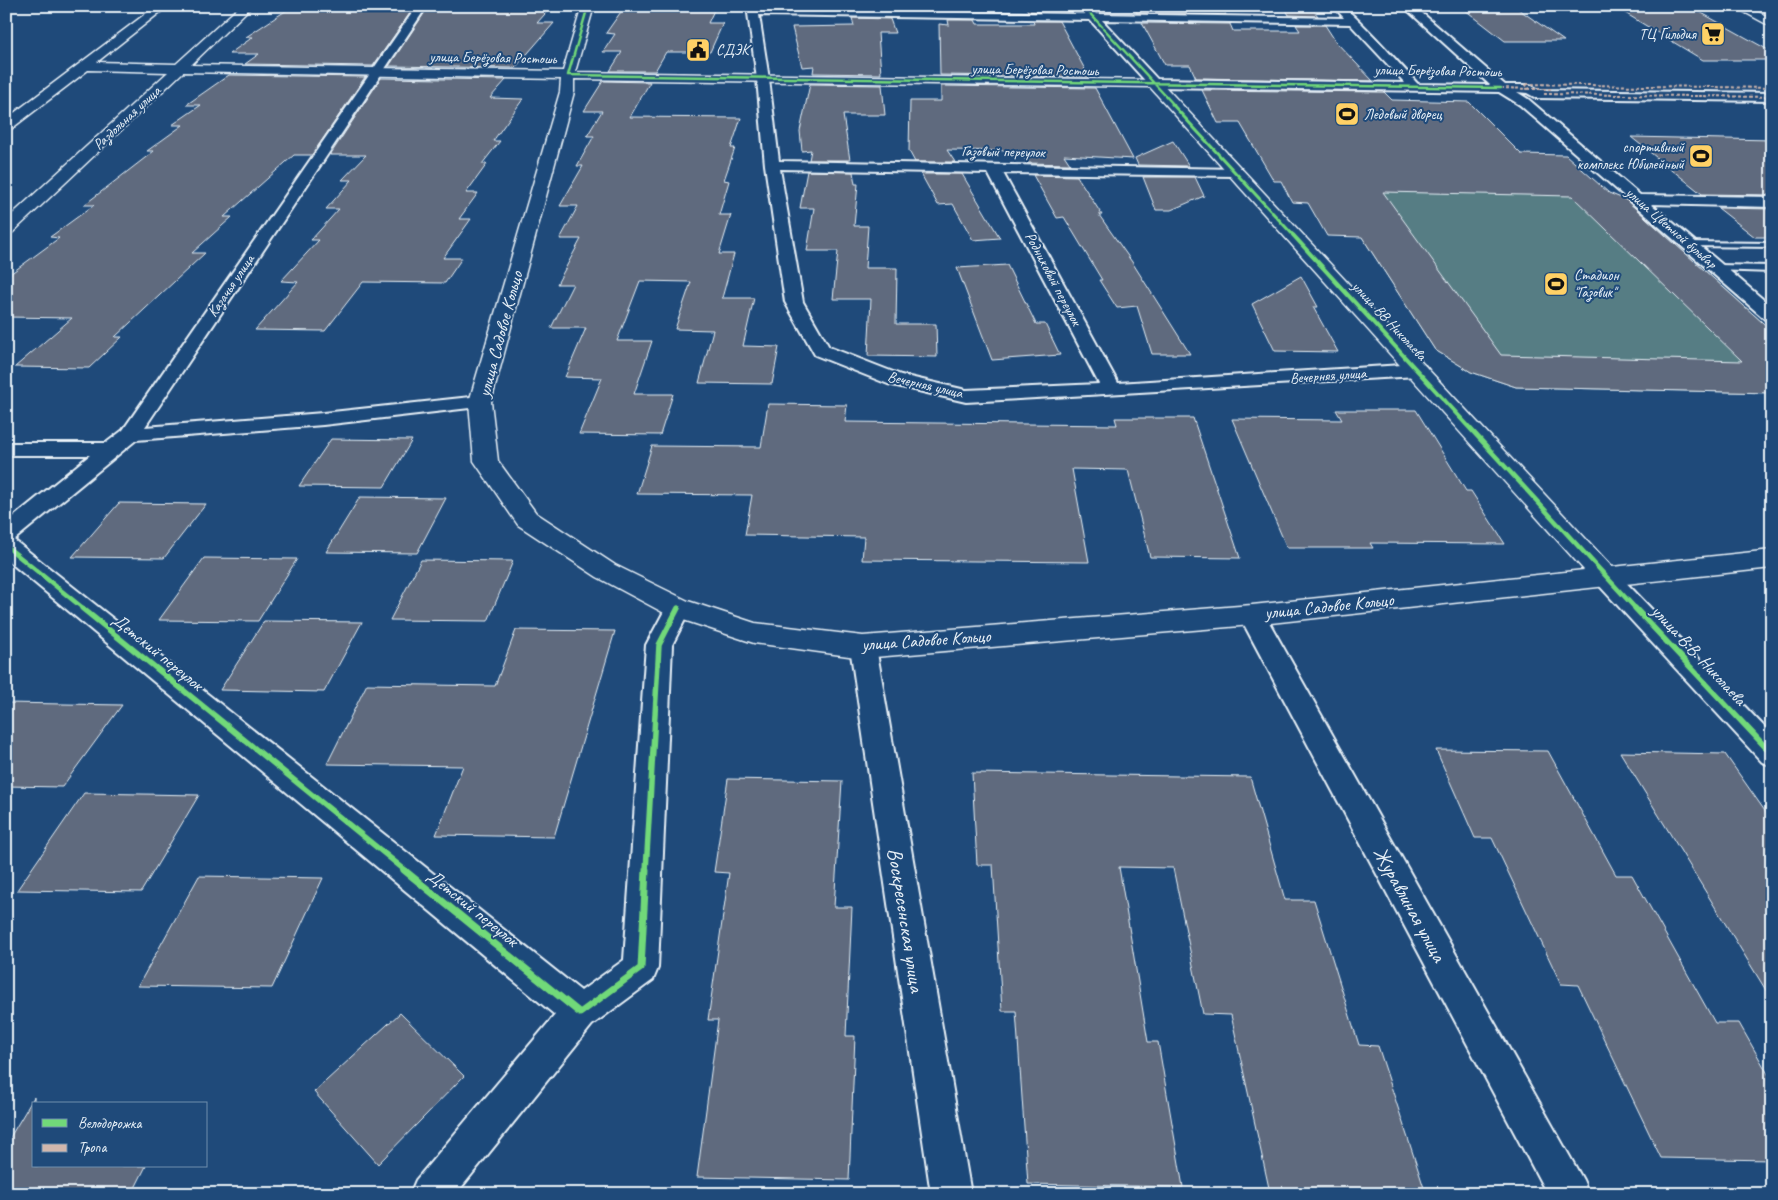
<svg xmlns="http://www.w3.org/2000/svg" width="1778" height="1200" viewBox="0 0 1778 1200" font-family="Caveat,sans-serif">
<rect width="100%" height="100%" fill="#1f4a7a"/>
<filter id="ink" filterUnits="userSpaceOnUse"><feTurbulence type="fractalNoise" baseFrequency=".02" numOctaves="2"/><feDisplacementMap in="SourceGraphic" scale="10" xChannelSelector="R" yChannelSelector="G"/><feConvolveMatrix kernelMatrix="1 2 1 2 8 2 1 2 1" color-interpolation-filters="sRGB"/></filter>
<g filter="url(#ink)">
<path fill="#567d84" stroke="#9fb7be" d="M1362,175L1626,200L1772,331V393L1516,387L1471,372L1435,350L1362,237Z"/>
<path fill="#5e6b7e" stroke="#e8f1f8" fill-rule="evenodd" d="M293,6H415L373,66L245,64L259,54H229L253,37H246Z
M429,6H552L537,23H554L515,68L389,66Z
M625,6H716L708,23H723L710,52H666L655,71H610L622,52H603L615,34L606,33Z
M1025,6H1051L1054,12L1028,11Z
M1133,6L1222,7L1226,14L1137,13Z
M1460,6H1514L1564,41H1505Z
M1286,10L1314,11L1318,16L1289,15Z
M1620,10L1698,11L1772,52V60H1703Z
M852,18L890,19L895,33H878L881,74L813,73L814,66L802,67L792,27L854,26Z
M948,20H975L977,24H1034L1033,21H1059L1089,77L940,75L939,24L949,25Z
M1142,23L1230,24L1233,31H1300L1296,25H1325L1336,42L1373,81L1196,78L1190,65H1165Z
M229,75L365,77L312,155H294L224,217H232L192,253H205L115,337H122L89,368L15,367L72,318L6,317V277L59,238L50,237L94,205H84L154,151H147L183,125H172L201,105H186Z
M381,78L506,80L490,98L523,99L493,141H500L482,164H487L466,193H478L459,219H471L443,258H462L445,283L363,282L325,331L255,330L298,282L281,281L319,240H311L339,209H326L352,180H342L366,155H330Z
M603,81L650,82L630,117L741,118L731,148H735L724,180L729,181L719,215H731L719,254H734L722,298H754L743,346L779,347L772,384L699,383L713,330L675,329L691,282L640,281L617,341H652L634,394H673L660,435L579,434L602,378L565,377L586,328H551L573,284H557L581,239H560L578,206H560L583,166H577L594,136H587L602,111H584Z
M810,84L882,85L885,115H843L850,160H809L811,150L802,151L800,131Z
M941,86L1095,88L1133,159L1064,155L1070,164L1027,163L1020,151L947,150L955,162H915L909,151L910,101H941Z
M1202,90L1384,92L1392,100L1469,102L1521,154L1566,155L1609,193L1626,200L1772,331V393L1516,387L1471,372L1435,350L1362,237L1327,236L1308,203L1292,202L1281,181H1274L1240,123H1218ZM1383,192L1572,196L1742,361L1501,355Z
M1631,137L1772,140V195L1702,194Z
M1173,141L1189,166L1138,165L1135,158Z
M807,171L853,172L855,184H858L854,226H868L865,268H897L896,324H936L937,357L868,356L871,299H833L838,251H807L814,208H800Z
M921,174H962L1000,238L973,240L953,204L938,205Z
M1033,175L1077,176L1102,215H1099L1132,262L1190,354H1152L1137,306L1117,308L1099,280H1102L1064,217L1057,218Z
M1143,177H1195L1204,196L1171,210H1156Z
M1718,208L1772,209V237H1755Z
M1007,265L1036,324H1045L1060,355L992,360L957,268Z
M1301,276L1318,307H1313L1338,352L1275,351L1252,304Z
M768,404L847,405L845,422L1117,425L1115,418H1193L1240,558L1150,557L1128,470L1072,469L1089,562L862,560L864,537L745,535L752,495L637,494L652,446L761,447Z
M1336,410H1416L1466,491H1471L1505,544L1370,543L1373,548H1287L1232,419L1342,420Z
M331,439L412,440L384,487L299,486Z
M360,497L446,498L417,553L326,552Z
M119,503L206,504L164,558L72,557Z
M204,558L297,559L258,621L159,620Z
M421,560L513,561L488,621L390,620Z
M264,621L362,622L324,692L220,690Z
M516,630L615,631L554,837L436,835L463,766L327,764L367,684L495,686Z
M6,703L122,705L62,787L6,786Z
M1436,750L1548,751L1616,875H1632L1715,1023H1739L1772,1081V1160L1661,1158L1578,985L1561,984L1492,838H1475Z
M1620,752L1725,754L1772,821V1000Z
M972,773L1250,777L1285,900H1314L1359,1045L1378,1046L1425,1191L1269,1188L1231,1015L1203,1014L1173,868L1119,867L1148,1042H1158L1183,1187L1028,1184L1016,1011H1002L993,865H977Z
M728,779L842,781L834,907H852L846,1036H855L849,1180L697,1177L718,1020H708L729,873L714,872Z
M84,793L199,795L141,892L17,890Z
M199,876L323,878L272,988L138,986Z
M400,1013L464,1076L378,1164L314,1092Z
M34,1097V1166H146L132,1194H6V1144Z"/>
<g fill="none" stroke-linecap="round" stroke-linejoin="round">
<defs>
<path id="lane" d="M1686,242L1772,243V247L1689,246L1685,244Z
M1717,265L1772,266V272L1714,270L1713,268Z"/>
<path id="street" d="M417,6H427L145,427L323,413L480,396L487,398L490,402L487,406L323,425L136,440L14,540L581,991L624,960L646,645L669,602L678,599L687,602L691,608L672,645L658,968L653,980L592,1025L456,1194H410L416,1180L555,1015L6,559V523L90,455H6V443H106L123,430Z
M747,6H757L758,9L1085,14L1078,6H1089L1096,14L1344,18L1337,10L1342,7C1351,9 1407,72 1418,84L1490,85L1403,6H1414L1505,85H1530L1539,90L1772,93V101L1536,98L1527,93L1517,92L1528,99L1640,195L1772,197V207L1651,204L1772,307V321L1766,320L1520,105L1499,92L1154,87L1150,86L1090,20L759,15L769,79L779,161L1238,169L1240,172L1238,175L1233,176L1003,173L1118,383L1418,364L1425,366L1428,370L1425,374L1418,376L966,402L888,384L815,355L785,302L765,165L757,79ZM1102,20L1350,24L1405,83L1157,79ZM780,169L988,173L1099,384L966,390L901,375L829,347L803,302Z
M1605,568L1614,570L1772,735V766L1762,762L1596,582L1593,576L1596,570Z
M1252,606L1261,609L1265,615L1583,1180L1589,1194H1547L1239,615L1243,609Z
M863,637L872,640L876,647L971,1194H931L850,647L854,640Z"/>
<path id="secondary" d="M156,6H168L97,62L176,64L240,6H252L191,65L563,71L582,6H594L575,72L1159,80L1612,567L1772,550V568L1252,625L863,658L754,643L668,615L597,577L518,525L474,461L469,402L560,92L561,79L183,72L12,233L6,234V220L168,72L88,70L11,129L6,130V119ZM574,79L1150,87L1584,570L1252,605L863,636L755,623L688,601L615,565L536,513L498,461L491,402L574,92Z
M1733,6H1747L1772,19V27Z"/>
</defs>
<use href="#lane" stroke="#e8f1f8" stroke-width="4"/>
<use href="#street" stroke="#e8f1f8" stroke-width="4"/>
<use href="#secondary" stroke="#e8f1f8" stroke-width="3"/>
<use href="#lane" fill="#1f4a7a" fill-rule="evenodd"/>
<use href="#street" fill="#1f4a7a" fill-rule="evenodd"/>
<use href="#secondary" fill="#1f4a7a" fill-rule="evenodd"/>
<path stroke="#d1b7ad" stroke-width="2" stroke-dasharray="3 2" stroke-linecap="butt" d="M1501,88L1531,89
M1551,89H1530L1525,84L1772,88
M1544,94L1772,97"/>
<defs>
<path id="cycleway-far5" d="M588,6L568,75L1501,88
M1083,6L1174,105"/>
<path id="cycleway-far4" d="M1172,104L1294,236"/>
<path id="cycleway-far3" d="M1293,235L1445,401"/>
<path id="cycleway-far2" d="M1444,400L1636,609
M6,546L84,609"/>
<path id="cycleway-far1" d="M82,608L406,871
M1635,608L1772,754
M646,871L659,645L678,608"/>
<path id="cycleway" d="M404,870L580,1013L641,968L646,870"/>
</defs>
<use href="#cycleway-far5" stroke="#1f4a7a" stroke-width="4"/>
<use href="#cycleway-far4" stroke="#1f4a7a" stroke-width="5"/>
<use href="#cycleway-far3" stroke="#1f4a7a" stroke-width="6"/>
<use href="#cycleway-far2" stroke="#1f4a7a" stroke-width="7"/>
<use href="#cycleway-far1" stroke="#1f4a7a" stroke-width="9"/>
<use href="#cycleway" stroke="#1f4a7a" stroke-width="10"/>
<use href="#cycleway-far5" stroke="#71d979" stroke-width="2.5"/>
<use href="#cycleway-far4" stroke="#71d979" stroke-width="3"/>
<use href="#cycleway-far3" stroke="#71d979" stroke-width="4"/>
<use href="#cycleway-far2" stroke="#71d979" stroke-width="4.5"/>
<use href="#cycleway-far1" stroke="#71d979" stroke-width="5.5"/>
<use href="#cycleway" stroke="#71d979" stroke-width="7"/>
</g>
</g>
<defs>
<symbol id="supermarket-square" viewBox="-11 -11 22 22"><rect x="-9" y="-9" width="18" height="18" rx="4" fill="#ffd166" stroke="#1f4a7a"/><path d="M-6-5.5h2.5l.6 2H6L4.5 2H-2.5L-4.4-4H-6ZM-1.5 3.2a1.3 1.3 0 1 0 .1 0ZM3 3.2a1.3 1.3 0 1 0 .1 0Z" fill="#111"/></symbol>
<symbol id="civic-square" viewBox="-11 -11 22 22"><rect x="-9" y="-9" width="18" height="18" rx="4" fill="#ffd166" stroke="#1f4a7a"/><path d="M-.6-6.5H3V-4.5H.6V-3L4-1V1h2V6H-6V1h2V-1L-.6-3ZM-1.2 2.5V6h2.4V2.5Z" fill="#111"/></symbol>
<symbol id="stadium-square" viewBox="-11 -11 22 22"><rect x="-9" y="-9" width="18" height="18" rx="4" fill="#ffd166" stroke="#1f4a7a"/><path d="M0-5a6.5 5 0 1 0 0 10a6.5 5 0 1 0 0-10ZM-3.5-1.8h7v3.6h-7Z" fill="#111"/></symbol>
</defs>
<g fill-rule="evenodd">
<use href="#supermarket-square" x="1699" y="20" width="28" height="28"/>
<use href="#civic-square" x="684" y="36" width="28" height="28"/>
<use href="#stadium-square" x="1333" y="100" width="28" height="28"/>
<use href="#stadium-square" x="1687" y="142" width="28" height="28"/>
<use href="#stadium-square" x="1542" y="270" width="28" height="28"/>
</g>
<g text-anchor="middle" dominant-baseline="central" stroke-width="4" stroke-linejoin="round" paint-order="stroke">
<g font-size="15" fill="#e8f1f8" stroke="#1f4a7a" text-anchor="start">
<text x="1696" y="34" text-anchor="end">ТЦ Гильдия</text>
<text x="716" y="50">СДЭК</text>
<text x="1364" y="114">Ледовый дворец</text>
<text x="1684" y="147" text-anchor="end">спортивный<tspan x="1684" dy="17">комплекс Юбилейный</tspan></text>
<text x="1574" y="275">Стадион<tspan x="1574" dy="17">"Газовик"</tspan></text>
</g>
<g font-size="15" fill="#e8f1f8" stroke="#1f4a7a">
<text transform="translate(493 58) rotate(1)">улица Берёзовая Ростошь</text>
<text transform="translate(1035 70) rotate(1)">улица Берёзовая Ростошь</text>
<text transform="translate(1438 71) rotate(1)">улица Берёзовая Ростошь</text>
<text transform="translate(127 118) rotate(-43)">Раздольная улица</text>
<text transform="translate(1003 152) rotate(1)">Газовый переулок</text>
<text transform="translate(1671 228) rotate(41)">улица Цветной бульвар</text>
<text transform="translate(1053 279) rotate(62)">Родниковый переулок</text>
<text transform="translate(231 286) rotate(-56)">Казачья улица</text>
<text transform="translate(1389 321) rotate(47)">улица ВВ Николаева</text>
<text transform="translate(1328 376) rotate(-4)">Вечерняя улица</text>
<text transform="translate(925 385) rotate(13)">Вечерняя улица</text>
</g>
<g font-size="18" fill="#e8f1f8" stroke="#1f4a7a">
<text transform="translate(500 334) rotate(-75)">улица Садовое Кольцо</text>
<text transform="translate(1329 606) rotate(-6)">улица Садовое Кольцо</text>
<text transform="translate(926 640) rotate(-4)">улица Садовое Кольцо</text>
<text transform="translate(158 652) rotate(39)">Детский переулок</text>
<text transform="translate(1699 655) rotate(47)">улица В.В. Николаева</text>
<text transform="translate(473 908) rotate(39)">Детский переулок</text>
</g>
<g font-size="21" fill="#e8f1f8" stroke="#1f4a7a">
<text transform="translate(1410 904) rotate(61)">Журавлиная улица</text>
<text transform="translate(906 920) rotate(81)">Воскресенская улица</text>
</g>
</g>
<rect width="1778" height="1200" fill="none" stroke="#1f4a7a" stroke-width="25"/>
<rect x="12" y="12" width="1753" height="1175" fill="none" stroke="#e8f1f8" stroke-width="2" filter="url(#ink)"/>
<rect x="32" y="1102" width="175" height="65" fill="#1f4a7a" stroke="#6f8dac"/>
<rect x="42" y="1119" width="25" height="8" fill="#71d979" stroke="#6f8dac"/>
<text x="78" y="1128" font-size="15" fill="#e8f1f8">Велодорожка</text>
<rect x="42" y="1144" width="25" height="8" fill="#d1b7ad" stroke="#6f8dac"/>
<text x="78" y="1152" font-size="15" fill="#e8f1f8">Тропа</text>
</svg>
